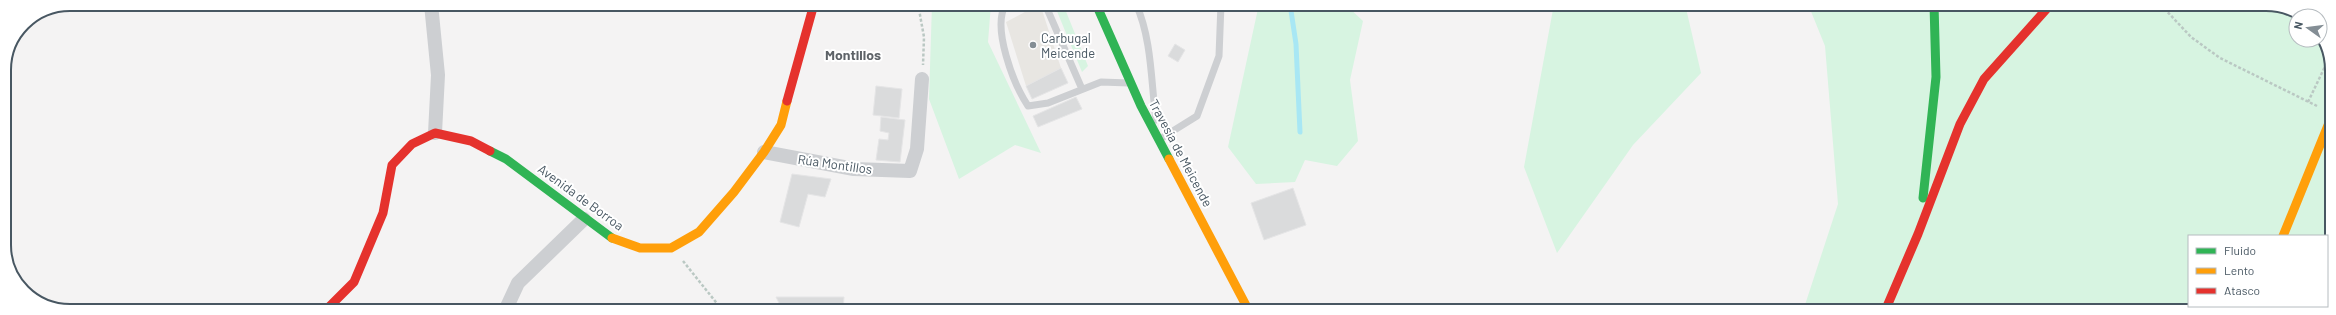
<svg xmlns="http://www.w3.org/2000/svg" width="2336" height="315" viewBox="0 0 2336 315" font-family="Barlow,sans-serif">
<rect width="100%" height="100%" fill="#f4f3f3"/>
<path fill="#e8e6e2" d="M1040,4L1061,68L1026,86L1006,22Z"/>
<path fill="#d7f4e1" d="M932,4H991L988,42L1041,153L1015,145L959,179L929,99Z
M1054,4H1063L1088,66L1082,72Z
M1259,4H1345L1363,21L1350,80L1358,141L1337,166L1305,160L1295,182L1256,184L1228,147Z
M1554,4H1685L1701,73L1633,145L1557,253L1524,167Z
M1808,4L2275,5L2300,16H2296V40H2320V38L2331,57V246L2327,252V236H2189V306H2260L2253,311H1803L1838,204L1825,46Z"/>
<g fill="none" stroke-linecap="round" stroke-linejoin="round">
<path stroke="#a8e7f4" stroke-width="5" d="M1290,4L1296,44L1300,132"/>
</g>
<path fill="#dadbdc" stroke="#e5e5e6" d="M1138,4H1156L1141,10Z
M1175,44L1185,50L1178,62L1168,56Z
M1061,68L1068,83L1032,99L1026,86Z
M876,86L902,89L899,118L873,115Z
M1076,97L1082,109L1038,127L1033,116Z
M881,117L905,120L900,162L876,160L879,139L888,140L889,133L880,131Z
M792,174L831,179L825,197L808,194L799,227L780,222Z
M1293,188L1306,225L1264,240L1251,203Z
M776,297H844L843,311H783Z
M1569,304L1572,311H1557Z"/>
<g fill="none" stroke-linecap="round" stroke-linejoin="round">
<path stroke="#bac8c3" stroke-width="2.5" stroke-dasharray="3 2" stroke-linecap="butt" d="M918,4L924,37L923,65
M2161,5L2191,37L2220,58L2317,106
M2308,102L2330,56
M683,261L723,311"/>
<path stroke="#cdcfd2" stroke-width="7" d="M1006,4C991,27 1014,85 1028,106L1048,103L1101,82L1129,83
M1045,4L1082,89
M1136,4C1152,39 1151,83 1156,120
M1160,139L1197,116L1219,56L1221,4"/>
<path stroke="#cdcfd2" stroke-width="14" d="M431,4L438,75L435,133
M764,152L854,169L910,171L917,149L922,79
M505,311L518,283L584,219"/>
<path stroke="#30b455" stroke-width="9" d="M1096,4L1141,106L1169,159
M490,151L506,159L612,238
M1923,198L1936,77L1934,4"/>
<path stroke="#ff9f0a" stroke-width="9" d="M1169,159L1249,311
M2283,236L2331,118
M612,238L640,248H671L699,232L734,192L764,152L781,125L787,101"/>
<path stroke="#e5322d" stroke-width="9" d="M787,101L814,4
M325,311L354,282L383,213L392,165L412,144L435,133L471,141L490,151
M1885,311L1918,234L1960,124L1984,79L2051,4
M2226,311L2232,306"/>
</g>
<circle fill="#848e95" stroke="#fff" stroke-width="1.5" cx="1033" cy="45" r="4"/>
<g text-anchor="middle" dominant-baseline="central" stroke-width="4" stroke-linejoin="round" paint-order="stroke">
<g font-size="13" fill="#485762" stroke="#fff" text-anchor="start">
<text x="1041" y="38">Carbugal<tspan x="1041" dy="15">Meicende</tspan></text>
</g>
<g font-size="13" fill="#485762" stroke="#fff">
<text transform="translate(1181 153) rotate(62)">Travesía de Meicende</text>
<text transform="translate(835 164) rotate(8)">Rúa Montillos</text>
<text transform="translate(581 197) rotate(36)">Avenida de Borroa</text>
</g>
<g font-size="14" font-weight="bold" fill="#5e6368" stroke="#fff">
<text x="853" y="54">Montillos</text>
</g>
</g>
<path d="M0 0H2336V315H0ZM70 11H2266A59 59 0 0 1 2325 70V245A59 59 0 0 1 2266 304H70A59 59 0 0 1 11 245V70A59 59 0 0 1 70 11Z" fill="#fff" fill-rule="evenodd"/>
<path fill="none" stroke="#485762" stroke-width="2" d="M70 11H2266A59 59 0 0 1 2325 70V245A59 59 0 0 1 2266 304H70A59 59 0 0 1 11 245V70A59 59 0 0 1 70 11Z"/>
<rect x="2188" y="235" width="140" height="72" fill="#ffffff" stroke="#b6bcc0"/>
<rect x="2196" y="248" width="20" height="6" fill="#30b455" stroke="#b6bcc0"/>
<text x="2224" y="255" font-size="12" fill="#485762">Fluido</text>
<rect x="2196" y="268" width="20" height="6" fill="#ff9f0a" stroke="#b6bcc0"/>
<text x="2224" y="275" font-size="12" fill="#485762">Lento</text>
<rect x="2196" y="288" width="20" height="6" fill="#e5322d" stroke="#b6bcc0"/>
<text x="2224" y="295" font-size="12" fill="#485762">Atasco</text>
<g transform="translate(2308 28) rotate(284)"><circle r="19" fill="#ffffff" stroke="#b6bcc0"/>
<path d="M0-3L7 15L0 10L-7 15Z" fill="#848e95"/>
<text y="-6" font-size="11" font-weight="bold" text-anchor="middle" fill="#485762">N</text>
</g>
</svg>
